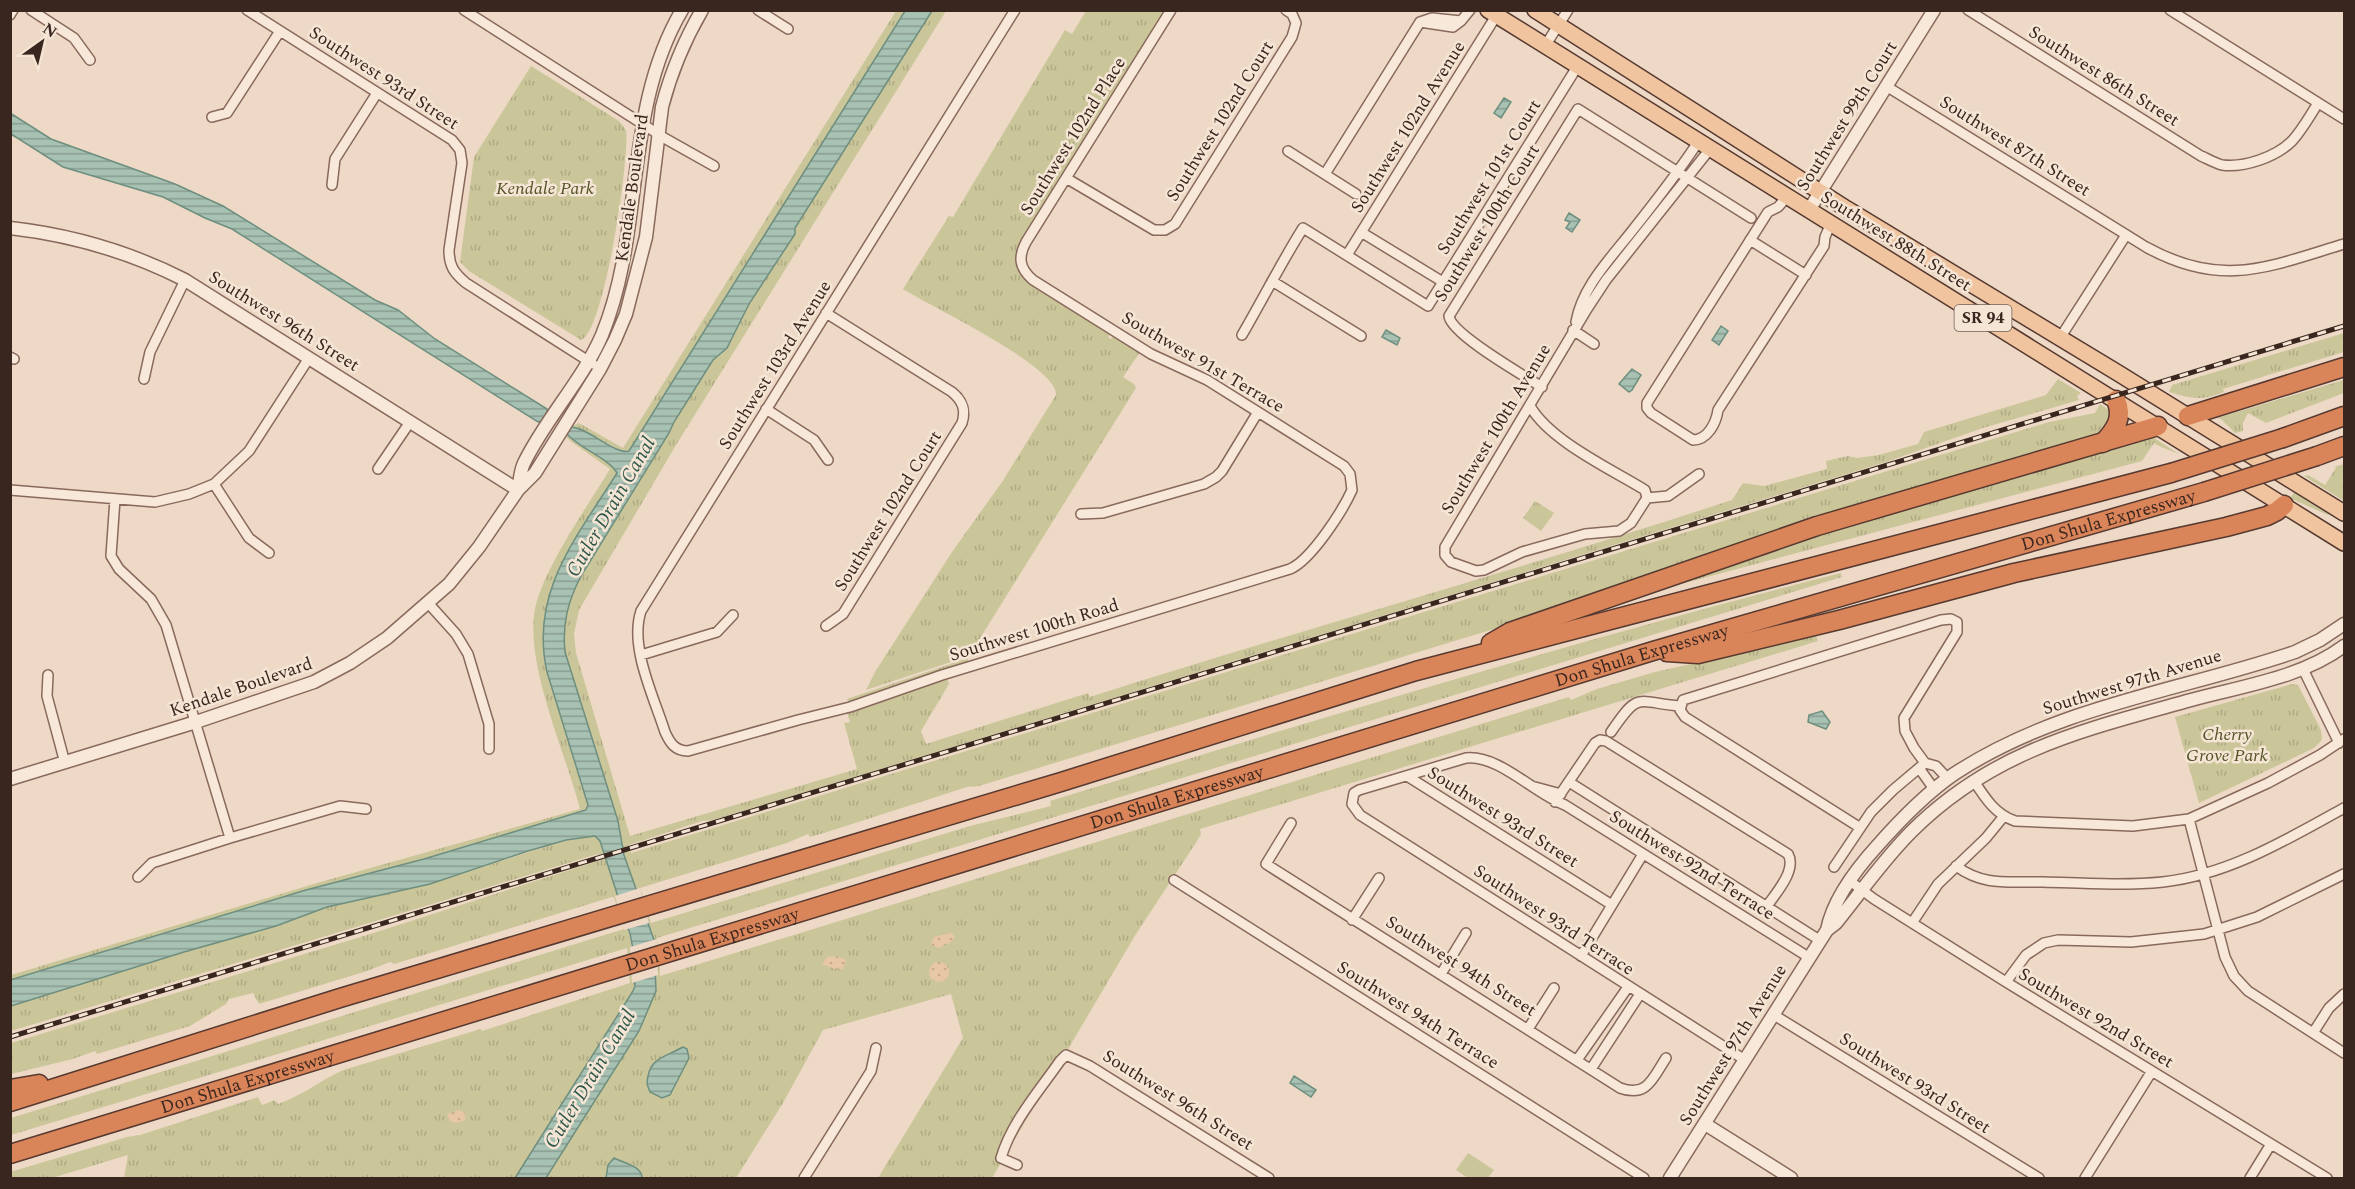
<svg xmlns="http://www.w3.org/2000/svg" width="2355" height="1189" viewBox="0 0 2355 1189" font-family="Spectral,serif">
<defs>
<pattern id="grass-tufts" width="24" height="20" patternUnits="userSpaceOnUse" patternTransform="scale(1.5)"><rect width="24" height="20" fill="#cbc69a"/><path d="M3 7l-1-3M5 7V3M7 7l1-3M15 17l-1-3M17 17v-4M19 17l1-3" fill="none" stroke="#afaa84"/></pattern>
<pattern id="sand-dots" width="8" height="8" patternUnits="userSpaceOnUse" patternTransform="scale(1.5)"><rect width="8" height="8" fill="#e8c7a4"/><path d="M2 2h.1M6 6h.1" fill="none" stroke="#c8ab8d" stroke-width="1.8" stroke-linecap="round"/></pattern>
<pattern id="water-rules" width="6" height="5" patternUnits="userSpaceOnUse" patternTransform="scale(1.5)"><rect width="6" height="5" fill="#a7c1b3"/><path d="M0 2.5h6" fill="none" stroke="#899d91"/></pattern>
</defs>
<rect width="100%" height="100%" fill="#edd9c6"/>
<path fill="url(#grass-tufts)" d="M896,11H905L629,451C618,454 589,429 571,427L579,423L623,448Z
M932,11H946L676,445L579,610L574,634L576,653L630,836L857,769L844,723L850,722L847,713L947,678L949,684L921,731L926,744L1088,693L1090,697C1303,629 1519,570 1732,500L1743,483L1764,486L1827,469L1826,461L1848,456L1857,458L1879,455L1918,444L1924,432L2046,395L2058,379L2081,393L2077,396L2079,400L1983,428L1886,462L812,790L713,820L702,821L629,845L631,853L2049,422L2095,413L2100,404L2113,413L2109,431L1563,608L979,786L967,787L824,833L810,837L808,834L787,843L640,888L651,923L970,826L1051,806L1050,801C1312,721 1574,641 1841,573L1842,577L657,938L660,976L1569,697L1571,700L1597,689L1655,672L1816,636L1818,641L1200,829L1201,834L1197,841L1136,934L992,1178H878L963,1038L951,994L823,1030L783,1103L736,1178H124L128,1155L52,1178H11L10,1172L17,1170L127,1137L140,1135L258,1097L262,1105L275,1100L278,1104C301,1096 320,1081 343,1070L481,1029L482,1031L630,983L627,948L11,1135V1118L624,929L614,897H612L414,958L394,964L390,962L367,971L259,1004L253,993L229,999L226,1004L190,1026L97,1054L95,1051L73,1059L11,1074V1043L367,935L601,860L598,854L11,1031V1006L184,952L276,926L327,907L430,884L566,840L592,836L599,838C611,866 642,961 634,988C632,993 628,999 625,1004L656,991L654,940L624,855L618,821L565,652C562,624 568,601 581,576L669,433L674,422L713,360L727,348L749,304L795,234V228Z
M1086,11H1165L1021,243C1012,260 1016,271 1030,283L1111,333L1108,337L1111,339L1114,335L1140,352L1123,377L1134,384L1136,388L969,656L866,690L875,672L952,552L1002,482L1056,395C1058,366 929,306 903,289L949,216L953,217L1065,30L1072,34Z
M531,66L619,121L626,130C630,157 604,333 581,340L469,271L460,262L474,157Z
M2344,333V352L2223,389L2224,392C2201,401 2193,399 2169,392L2172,385Z
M2344,380V393L2266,423L2248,413L2243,423V431L2235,433L2221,419L2217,418Z
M567,434C580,449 607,457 617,473C577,537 529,592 547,672L588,805L586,810L424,859L306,890L11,980V975L317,883L580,809C566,753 520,655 537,601C550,559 587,507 610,469L573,443L567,438Z
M2148,434L2179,454L2161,447L2154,443L2142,461L1651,592L1665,581Z
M2344,464V501L2304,476L2308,475L2325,485L2336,468L2334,467Z
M2294,492L2329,514L2328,515L2292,499L2291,497Z
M1535,501L1554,513L1541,531L1523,518Z
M968,658V663L849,704L847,699Z
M2292,684L2298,685L2321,730L2322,740L2314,748L2199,803L2175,717Z"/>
<path fill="url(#sand-dots)" d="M951,933L955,937L951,942L939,948L931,945L934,937Z
M836,956L846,960L843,969H835L822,964L827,957Z
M929 972a10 10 0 1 1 20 0a10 10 0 1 1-20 0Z
M459,1110L465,1113V1120L456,1123L450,1121L447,1114Z"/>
<path fill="#cbc69a" d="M1468,1153L1494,1170L1488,1178H1468L1456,1170Z"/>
<path fill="url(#water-rules)" stroke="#6e8f7f" stroke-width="1.5" d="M905,11H932L795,228V234L749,304L727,348L713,360L674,422L669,433L581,576C568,601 562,624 565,652L618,821L624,855L654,940L656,991L639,1031L546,1178H515L633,991L635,986L633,949L630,934L600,841L595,836L566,840L528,851L430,884L327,907L276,926L184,952L11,1006L10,980L306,890L424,859L586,810L588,805L547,672C529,592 577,537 617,473C607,457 580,449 567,434L571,427C589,428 615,455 629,451Z
M1504,98L1511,102L1501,118L1494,113Z
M10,113L51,139L175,184L223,206L375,300L398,310L435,339L547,409V415L544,420L538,422L232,229L205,218L163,197L63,167L11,134Z
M1569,213L1580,220L1572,232L1566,228L1570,222L1565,220Z
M1721,326L1728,331L1719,345L1712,340Z
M1386,330L1400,338L1397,345L1382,337Z
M1632,369L1641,375L1632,390L1629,392L1619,384Z
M1822,711L1830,722L1826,729L1808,722L1809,715Z
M683,1047L687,1049L689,1058L670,1095L662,1098L650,1092L647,1084C648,1058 663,1058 683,1047Z
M1294,1076L1316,1090L1311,1097L1290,1083Z
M614,1158C624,1163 642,1166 642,1178H606L608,1165Z"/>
<path fill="#edd9c6" d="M640,888L649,923L624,930L615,896Z
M657,939L658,975L632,983L630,947Z"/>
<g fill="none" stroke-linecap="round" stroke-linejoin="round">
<defs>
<path id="minor" d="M31,10L74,38L90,60
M247,10L452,140L460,150L462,163L449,250C449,266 454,273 466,283L593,364
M464,10L666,139L714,166
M758,10L788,29
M1015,10L641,611C629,647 654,697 665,732C670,743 675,751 688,751L798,720L850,707L942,675L1290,569C1311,560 1342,512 1352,490L1350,474L1344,466L1207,380L1151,354L1033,280C1019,268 1018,257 1026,242L1171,10
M1968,10L2201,156C2208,159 2215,163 2222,165C2244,168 2276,157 2292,141C2302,130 2310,116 2318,103
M2170,10L2344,119
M10,15L13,10
M1432,18L1461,21L1453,27L1420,22Z
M1461,21L1470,10
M1545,46L1568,10
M1886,86L2146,247C2222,289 2268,267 2344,244
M212,117L227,113L280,31
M1288,151L1356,194
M1325,174L1420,22
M1066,178L1154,230H1165L1175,224L1292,37L1296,23L1292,14L1286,10
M332,185L335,159L377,93
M1787,197L1778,207L1768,212L1647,403V408L1651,413L1693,440C1707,440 1716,424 1718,410L1824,246L1825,237L1831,223
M1361,232L1443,282
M1750,240L1806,275
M1347,255L1496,16
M1272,281L1361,336
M826,313L952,392C963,401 966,410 962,423L843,614L826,626
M1576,322C1582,287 1610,259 1632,231C1655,202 1678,173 1698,142
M1573,330L1594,344
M1242,335C1263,299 1281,263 1303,228L1428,306L1577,67
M2060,338L2126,235
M10,357L14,359
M144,379L150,352L185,280
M1542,387C1523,375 1451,334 1449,316L1578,109L1751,218
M1530,406C1550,441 1611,469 1645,490L1647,498L1631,523L1619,531L1585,534L1522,552L1484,570L1476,571L1451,562L1445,555V547L1587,309L1606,280L1710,149
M766,409L814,440L828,460
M378,469L410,422
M214,484L249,538L269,553
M10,490L155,502L189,494L214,484L249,451L309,358
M1647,498L1668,496L1699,474
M115,499L111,556L119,569L151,599L166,625L230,838
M1081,514L1103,513L1204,484L1216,477L1222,471L1258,412
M429,604L456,634L468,654L489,724V749
M641,655L717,632L733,615
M2303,669L2339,743
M48,675L47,696L65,763
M1611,732C1639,691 1635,702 1680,706
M1919,768L1934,789
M1407,776L1612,905
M1974,781C1985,798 1995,814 2015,821L2133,826L2189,819L2268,783L2320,755L2344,739
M1569,782L1821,941
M1535,787L1561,794
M1555,802L1595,743L1600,740L1606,741L1788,854C1797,870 1776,893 1767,906
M2189,819L2225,957L2234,976L2248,991L2344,1053
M1291,823L1266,864L1620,1088C1647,1098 1653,1078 1666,1058
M1859,827L1685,717L1680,710L1683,700L1941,620L1951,619L1957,622V632L1904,718L1905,731L1914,748L1925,763L1936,766L1948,779
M1956,866C1984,887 2010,881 2043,882C2083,883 2123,886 2163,882C2228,875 2288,839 2344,808
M1834,867L1871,812L1893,790L1925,763
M138,877L152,863L230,838L340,806L366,809
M1174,880L1644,1178
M1850,881L1874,899L2006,982L2327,1178
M1352,920L1379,878
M1912,923L1938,884L1986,838L2004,816
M1581,956L1643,854
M1441,974L1466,933
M2006,982L2026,955L2044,943L2058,940L2131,942L2204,934L2257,917L2344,874
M1774,1015L2039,1178
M1528,1029L1554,988
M2313,1033L2329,1008L2344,994
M1577,1060L1628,987
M1745,1060L1360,815L1352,804L1354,793L1359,790L1466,758C1498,754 1535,794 1565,805L1810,958
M1591,1069L1640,994
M1017,1165L1001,1158C1011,1123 1039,1091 1060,1061L1066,1055L1090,1066L1269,1178
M804,1178L871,1071L876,1048
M2085,1178L2152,1071
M2250,1178L2271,1144"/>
<path id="tertiary" d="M1809,210L1934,10
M10,228C72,235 130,252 185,280L518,490
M518,490C520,481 520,471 524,463C546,418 582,381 602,335C645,230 623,110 682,10
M10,779L196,722L314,682L350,663L387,638L449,584L479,547L518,490L535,473L600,369L615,340L626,314L646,237L662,107C671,72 684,41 702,10
M1827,930C1833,899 1857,868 1878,845C1901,819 1925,794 1954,774C2057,706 2180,691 2295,652L2320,640L2344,624
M1705,1124L1791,1178
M1670,1178L1827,930L1836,923C1861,892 1883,860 1911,832C1993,750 2084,730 2191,700C2242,686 2301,678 2344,646"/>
<path id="primary" d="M1488,10L2344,543
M1535,10L1847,209L2118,373L2344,513"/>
<g id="motorway">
<path d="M2188,416L2344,367"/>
<path d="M2283,438L2344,416"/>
<path d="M2103,443C2115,430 2124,418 2116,400"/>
<path d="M2317,456L2344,446"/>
<path d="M1491,643L1510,632L1817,526L2158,426"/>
<path d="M1667,652L1698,654L1839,620L2014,573L2226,527L2267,516L2277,511L2284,505"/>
<path d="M10,1089L39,1084"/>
<path d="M10,1102L340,998L1061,782L1416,671L2171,473"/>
<path id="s1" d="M10,1154L1653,651L2204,492"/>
</g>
</defs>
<use href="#minor" stroke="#88695c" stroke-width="12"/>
<use href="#tertiary" stroke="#88695c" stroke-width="15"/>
<use href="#primary" stroke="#563930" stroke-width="18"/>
<use href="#motorway" stroke="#563930" stroke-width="21"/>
<use href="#minor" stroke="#f8e8d9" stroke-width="9"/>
<use href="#tertiary" stroke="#f8e8d9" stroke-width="12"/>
<use href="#primary" stroke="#efc49f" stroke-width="15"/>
<use href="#motorway" stroke="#da8459" stroke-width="18"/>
<defs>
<path id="rail" d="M10,1037L2344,326"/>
</defs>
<use href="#rail" stroke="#39261f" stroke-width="5"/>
<use href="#rail" stroke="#f5e5d5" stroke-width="3" stroke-dasharray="9" stroke-linecap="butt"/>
<defs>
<path id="motorway-bridge" d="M2171,473L2283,438
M2204,492L2317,456"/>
</defs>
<use href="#motorway-bridge" stroke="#563930" stroke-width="21" stroke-linecap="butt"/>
<use href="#motorway-bridge" stroke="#da8459" stroke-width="18"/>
</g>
<g text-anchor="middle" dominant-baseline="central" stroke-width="5" stroke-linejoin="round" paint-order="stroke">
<rect fill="#f5e5d5" stroke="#715f56" stroke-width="1.5" x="1954.5" y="305" width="57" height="26" rx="4.5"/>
<g font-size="16" font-weight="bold" fill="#39261f">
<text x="1983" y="318">SR 94</text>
</g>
<g font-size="18" fill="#39261f" stroke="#f5e5d5">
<text transform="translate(2104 76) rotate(32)">Southwest 86th Street</text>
<text transform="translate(384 78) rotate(33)">Southwest 93rd Street</text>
<text transform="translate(1847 116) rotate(-58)">Southwest 99th Court</text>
<text transform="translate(1220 121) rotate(-58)">Southwest 102nd Court</text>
<text transform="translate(1408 127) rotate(-58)">Southwest 102nd Avenue</text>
<text transform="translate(1073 136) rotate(-58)">Southwest 102nd Place</text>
<text transform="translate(2015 146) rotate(32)">Southwest 87th Street</text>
<text transform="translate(1489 177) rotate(-58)">Southwest 101st Court</text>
<text transform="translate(632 188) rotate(-82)">Kendale Boulevard</text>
<text transform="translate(1487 223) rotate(-58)">Southwest 100th Court</text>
<text transform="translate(1896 241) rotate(32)">Southwest 88th Street</text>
<text transform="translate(284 321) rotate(32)">Southwest 96th Street</text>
<text transform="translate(1203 362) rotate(30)">Southwest 91st Terrace</text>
<text transform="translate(775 365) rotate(-58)">Southwest 103rd Avenue</text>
<text transform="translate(1496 429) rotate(-59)">Southwest 100th Avenue</text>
<text transform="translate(888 511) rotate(-58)">Southwest 102nd Court</text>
<text stroke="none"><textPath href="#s1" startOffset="2192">Don Shula Expressway</textPath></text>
<text transform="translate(1034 630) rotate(-17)">Southwest 100th Road</text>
<text stroke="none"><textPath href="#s1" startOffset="1706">Don Shula Expressway</textPath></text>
<text transform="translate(2132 682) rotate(-17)">Southwest 97th Avenue</text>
<text transform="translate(241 687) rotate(-19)">Kendale Boulevard</text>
<text stroke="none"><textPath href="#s1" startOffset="1220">Don Shula Expressway</textPath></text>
<text transform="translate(1503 817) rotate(32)">Southwest 93rd Street</text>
<text transform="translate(1692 865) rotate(32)">Southwest 92nd Terrace</text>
<text transform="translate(1554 920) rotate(33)">Southwest 93rd Terrace</text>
<text stroke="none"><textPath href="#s1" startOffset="734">Don Shula Expressway</textPath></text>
<text transform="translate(1461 966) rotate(32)">Southwest 94th Street</text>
<text transform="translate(1418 1015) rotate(32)">Southwest 94th Terrace</text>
<text transform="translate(2096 1018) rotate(31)">Southwest 92nd Street</text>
<text transform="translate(1733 1045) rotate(-58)">Southwest 97th Avenue</text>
<text stroke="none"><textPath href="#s1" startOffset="248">Don Shula Expressway</textPath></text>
<text transform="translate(1915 1083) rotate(32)">Southwest 93rd Street</text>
<text transform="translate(1178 1100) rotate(32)">Southwest 96th Street</text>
</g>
<g font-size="18" font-style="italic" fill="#535427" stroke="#f5e5d5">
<text x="545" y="188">Kendale Park</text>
<text x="2227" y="734">Cherry<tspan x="2227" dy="21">Grove Park</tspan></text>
</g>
<g font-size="20" font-style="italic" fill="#2f584c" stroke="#f5e5d5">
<text transform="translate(611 507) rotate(-60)">Cutler Drain Canal</text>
<text transform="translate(590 1079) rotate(-59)">Cutler Drain Canal</text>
</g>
</g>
<rect width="2355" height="1189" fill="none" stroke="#39261f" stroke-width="24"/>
<g transform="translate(42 42) rotate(34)" stroke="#f5e5d5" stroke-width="4.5" paint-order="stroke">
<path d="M0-4.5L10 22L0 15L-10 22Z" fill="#39261f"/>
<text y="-9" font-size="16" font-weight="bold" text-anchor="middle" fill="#39261f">N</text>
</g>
</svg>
